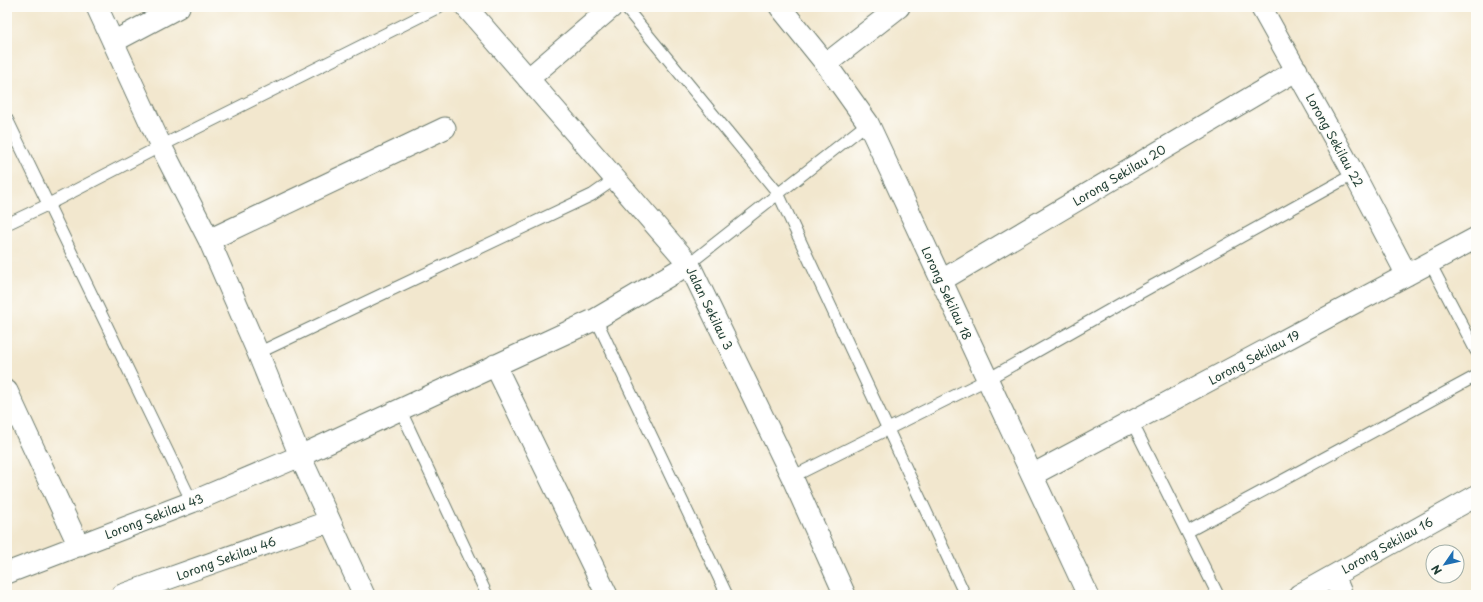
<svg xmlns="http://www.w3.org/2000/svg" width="1483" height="602" viewBox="0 0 1483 602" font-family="'Playpen Sans',sans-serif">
<rect width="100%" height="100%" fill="#fdfcf7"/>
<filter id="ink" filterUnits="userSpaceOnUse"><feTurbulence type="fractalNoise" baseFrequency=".025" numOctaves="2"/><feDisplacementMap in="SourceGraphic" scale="8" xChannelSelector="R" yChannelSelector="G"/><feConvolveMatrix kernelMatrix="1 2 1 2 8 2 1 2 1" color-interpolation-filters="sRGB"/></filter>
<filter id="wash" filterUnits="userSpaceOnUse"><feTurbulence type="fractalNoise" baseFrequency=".012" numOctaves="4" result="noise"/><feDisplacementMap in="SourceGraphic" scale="16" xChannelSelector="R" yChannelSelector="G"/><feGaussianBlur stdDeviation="0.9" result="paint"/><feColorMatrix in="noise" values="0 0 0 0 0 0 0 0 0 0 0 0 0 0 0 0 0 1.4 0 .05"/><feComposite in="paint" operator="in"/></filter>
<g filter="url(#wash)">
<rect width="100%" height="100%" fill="#f2e7ce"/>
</g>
<g filter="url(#ink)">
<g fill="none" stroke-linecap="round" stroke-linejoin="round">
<defs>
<path id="lane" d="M625,7L778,193L965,595
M7,119L192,502
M7,224L47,205L161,146L439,7
M1430,263L1476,351
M689,264L868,123
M596,319L727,595
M258,353L592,195L615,179
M400,409L487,595
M1132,422L1218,595
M792,477L988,379L1129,299L1354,174
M1187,532L1476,376"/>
<path id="street" d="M97,7L161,146L209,240L258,353L300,456L364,595
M466,7L689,264L792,477L845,595
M780,7L826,64L868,123L1088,595
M1261,7L1354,174L1407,275
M113,42L179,7
M826,64L899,7
M528,79L612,7
M209,240L445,128
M942,280L1297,70
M495,365L607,595
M7,391L79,546
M1032,475L1476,238
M7,573L192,502L300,456L596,319L689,264
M1334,576L1342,595
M122,595L330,521
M1299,595L1476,496"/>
</defs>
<use href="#lane" stroke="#69786a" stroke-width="13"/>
<use href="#street" stroke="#69786a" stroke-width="23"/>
<use href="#lane" stroke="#fff" stroke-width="11"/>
<use href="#street" stroke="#fff" stroke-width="21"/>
</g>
</g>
<g text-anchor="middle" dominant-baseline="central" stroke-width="3" stroke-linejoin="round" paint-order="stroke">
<g font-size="12" fill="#1f3d34" stroke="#fdfcf7">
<text transform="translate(1335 140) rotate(61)">Lorong Sekilau 22</text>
<text transform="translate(1119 175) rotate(-31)">Lorong Sekilau 20</text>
<text transform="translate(947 293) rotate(65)">Lorong Sekilau 18</text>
<text transform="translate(710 308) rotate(64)">Jalan Sekilau 3</text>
<text transform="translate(1254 357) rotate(-28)">Lorong Sekilau 19</text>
<text transform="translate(154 516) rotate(-21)">Lorong Sekilau 43</text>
<text transform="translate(1387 545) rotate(-29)">Lorong Sekilau 16</text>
<text transform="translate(226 558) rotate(-20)">Lorong Sekilau 46</text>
</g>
</g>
<rect width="1483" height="602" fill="none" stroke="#fdfcf7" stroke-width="24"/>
<g transform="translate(1445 564) rotate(236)"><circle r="19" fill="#fdfcf7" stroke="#a4b0a9"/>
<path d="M0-3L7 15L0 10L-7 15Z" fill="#1f6fb2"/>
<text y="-6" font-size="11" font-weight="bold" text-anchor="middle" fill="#1f3d34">N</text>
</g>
</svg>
